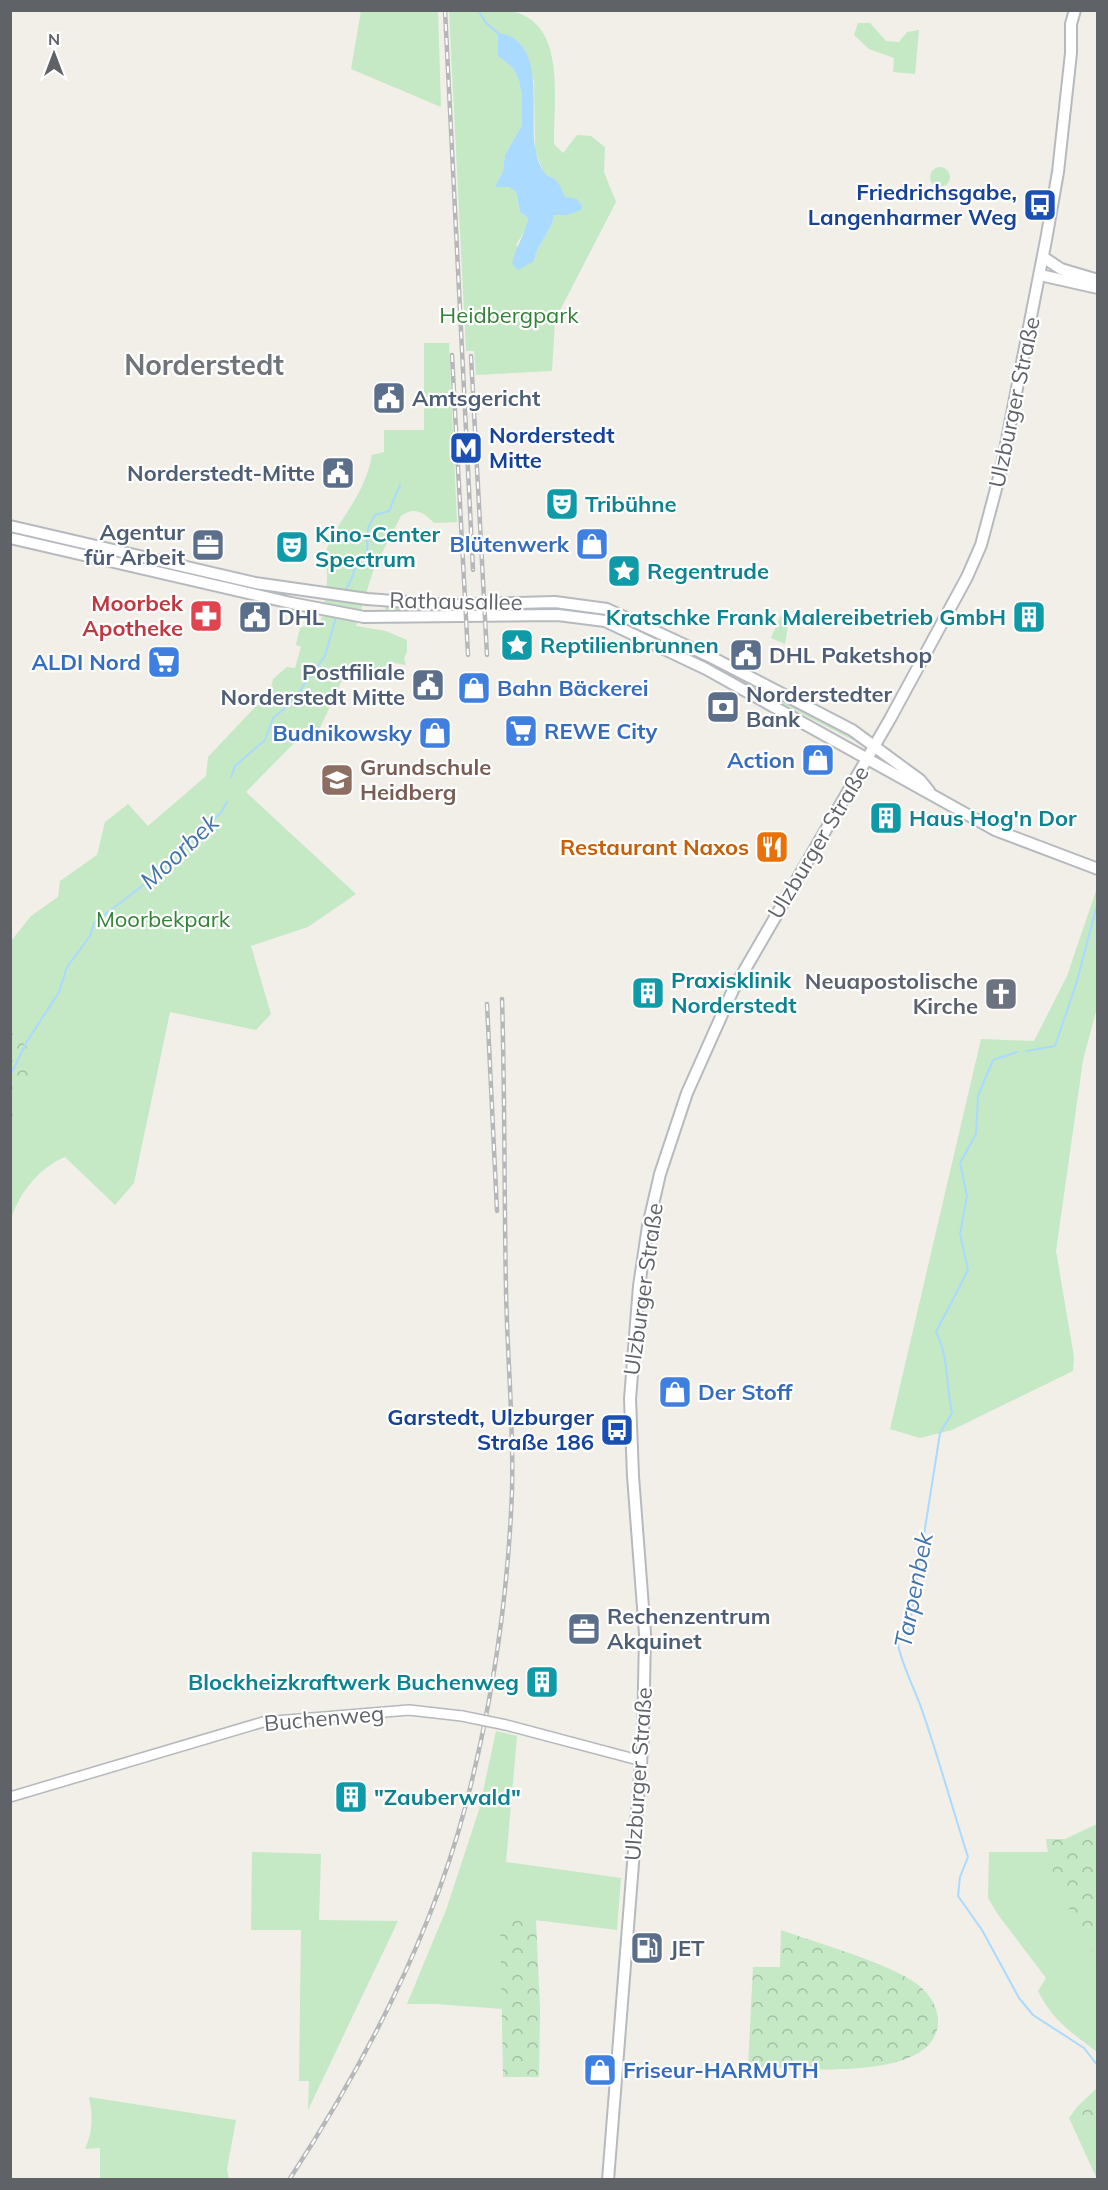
<svg xmlns="http://www.w3.org/2000/svg" width="1108" height="2190" viewBox="0 0 1108 2190" font-family="Mulish,sans-serif">
<defs>
<pattern id="forest-crowns" width="20" height="18" patternUnits="userSpaceOnUse" patternTransform="scale(1.5)"><rect width="20" height="18" fill="#c5e8c5"/><path d="M2 6a3 3 0 1 1 6 0M12 15a3 3 0 1 1 6 0" fill="none" stroke="#a3c0a4"/></pattern>
</defs>
<rect width="100%" height="100%" fill="#f1efe8"/>
<path fill="#c5e8c5" fill-rule="evenodd" d="M361,11H438L441,107L351,69Z
M449,11C468,11 490,8 509,11C568,20 553,101 554,144L563,153L577,135L591,136L605,147L604,172L616,202L555,320L552,371L476,375L474,351H466ZM523,48L534,81L535,151L544,173L557,181L565,198L571,199L580,210L567,215H554C552,232 537,243 534,261L516,245L525,230L528,218L520,212L516,192L509,187H495L503,171L505,155L522,125V96L519,81L513,68L498,56Z
M858,23H870L886,41L899,42L907,32L919,30L915,74L893,72L894,58L869,49L854,35Z
M930 177a10 10 0 1 1 20 0a10 10 0 1 1-20 0Z
M424,343H449L457,522L434,523C424,512 414,506 401,516L374,568L356,626L386,631L407,640V652L404,658L406,665L394,663L374,672L350,663L320,728L297,740L246,792L356,894L308,927L251,946L271,1014L256,1030L170,1012L134,1183L115,1205L65,1157C41,1166 17,1195 11,1220V941L31,916L58,897L60,881L97,855L105,822L128,804L148,826L206,776L208,757L257,705L267,706L273,679L287,667L295,668L301,647L296,645L300,628L321,620C324,606 327,592 327,578C328,567 322,558 328,546C344,511 364,496 372,455L384,452V430H424Z
M389,605L447,610V611L386,613L385,606Z
M781,615L789,619L785,644L771,638Z
M712,661L856,734L853,740L709,666Z
M1097,888V1008L1083,1060L1056,1251L1074,1357L1073,1371L952,1430L920,1438L890,1429L981,1039L1034,1041L1067,976Z
M496,1731L517,1736L506,1862L621,1878L617,1930L501,1916L503,2009L436,2004H407L446,1910L479,1810Z
M252,1852L321,1854L319,1920L398,1921L308,2110L309,2081H299L301,1930H251Z
M989,1852H1055L1097,1946V2052C1071,2032 1053,2021 1038,1991L1046,1978L999,1916L988,1898Z
M89,2097L236,2120L227,2169L229,2179H100V2148L85,2149C93,2131 93,2116 89,2097Z
M1077,2107L1094,2129H1097V2179L1069,2118Z"/>
<path fill="url(#forest-crowns)" d="M11,1029L30,1051L31,1071L14,1095V1133L11,1137Z
M1097,1824V1960C1077,1921 1050,1883 1046,1839H1065Z
M500,1915L536,1920L540,2009L539,2077H503Z
M781,1930C819,1944 887,1962 917,1984C929,1993 939,2008 938,2023C934,2085 791,2067 748,2067L753,1967H780Z
M1097,2088V2129H1094L1077,2107Z"/>
<path fill="#aadaff" d="M498,33C550,39 527,120 536,152C537,158 541,169 545,173C548,177 553,177 557,181C560,185 563,193 565,197L577,199L582,206L581,210L567,215H554C552,232 537,243 534,261L518,270L512,264C515,248 525,235 528,218L520,212L516,192L509,187H495L503,171L505,155L522,125V96L519,81L513,68L498,56Z"/>
<g fill="none" stroke-linecap="round" stroke-linejoin="round">
<path stroke="#aadaff" stroke-width="2" d="M478,10L486,23L498,33
M344,592C355,579 353,562 367,553L368,528L375,515L389,511L400,485
M231,777L235,766L265,740L273,718L290,704L325,656L337,614
M1026,1051L1055,1046L1077,981L1098,901
M1017,1052L993,1060L978,1096L976,1134L960,1163L967,1196L960,1234L968,1270L936,1332C949,1357 946,1385 952,1413L940,1433L910,1624L904,1639L898,1642C897,1653 916,1693 921,1707C938,1756 952,1807 968,1857L960,1877L958,1896L982,1930L1019,1998L1033,2015L1084,2048L1098,2066
M10,1076L26,1043L59,992L67,967L90,936L94,923L164,869L175,850L220,814L227,802"/>
<defs>
<path id="tertiary" d="M506,1725L642,1761
M10,1797L263,1722L409,1710L462,1716"/>
<path id="secondary" d="M1043,257L1061,269L1098,280
M1040,275L1098,288
M10,526L255,583L367,599L448,605L555,602L607,609L711,657L852,730L920,780L929,791
M10,538L291,603L364,617L558,615L605,621L706,669L995,830L1098,869
M608,2180L643,1737L645,1634L633,1476L630,1399L639,1286L648,1226L660,1174L687,1093L733,990L890,719L967,577L981,545L1001,470L1046,240L1058,172L1071,53V24L1075,10"/>
</defs>
<use href="#tertiary" stroke="#b5b8bc" stroke-width="12"/>
<use href="#secondary" stroke="#b6babf" stroke-width="14"/>
<use href="#tertiary" stroke="#fff" stroke-width="9"/>
<use href="#secondary" stroke="#fff" stroke-width="10"/>
<defs>
<path id="rail" d="M445,10L473,570
M452,355L468,655
M471,356L487,655
M487,1004L497,1211
M289,2180C364,2065 430,1940 465,1808C492,1705 508,1598 512,1491C514,1424 507,1356 506,1288C504,1192 505,1095 502,999"/>
</defs>
<use href="#rail" stroke="#b6b7b8" stroke-width="4.5"/>
<use href="#rail" stroke="#fff" stroke-width="2" stroke-dasharray="7" stroke-linecap="butt"/>
<defs>
<path id="tertiary-bridge" d="M462,1716L506,1725"/>
</defs>
<use href="#tertiary-bridge" stroke="#b5b8bc" stroke-width="12" stroke-linecap="butt"/>
<use href="#tertiary-bridge" stroke="#fff" stroke-width="9"/>
</g>
<defs>
<symbol id="bus-square" viewBox="-11 -11 22 22"><rect x="-9" y="-9" width="18" height="18" rx="4" fill="#1a4fb4" stroke="#fff"/><path d="M-5-6H5V4H4V6H2V4H-2V6H-4V4H-5ZM-3.5-4V0h7V-4ZM-3.5 1.2v1.5H-2V1.2ZM2 1.2v1.5H3.5V1.2Z" fill="#fff"/></symbol>
<symbol id="civic-square" viewBox="-11 -11 22 22"><rect x="-9" y="-9" width="18" height="18" rx="4" fill="#5c6f8a" stroke="#fff"/><path d="M-.6-6.5H3V-4.5H.6V-3L4-1V1h2V6H-6V1h2V-1L-.6-3ZM-1.2 2.5V6h2.4V2.5Z" fill="#fff"/></symbol>
<symbol id="metro-square" viewBox="-11 -11 22 22"><rect x="-9" y="-9" width="18" height="18" rx="4" fill="#1a4fb4" stroke="#fff"/><path d="M-5.5 5V-5H-3L0 0L3-5H5.5V5H3V-.5L0 4L-3-.5V5Z" fill="#fff"/></symbol>
<symbol id="theatre-square" viewBox="-11 -11 22 22"><rect x="-9" y="-9" width="18" height="18" rx="4" fill="#0f9aa8" stroke="#fff"/><path d="M-5-5.5Q0-4 5-5.5V0Q5 5 0 6Q-5 5-5 0ZM-3.3-2.5H-1v1.5H-3.3ZM1-2.5H3.3v1.5H1ZM-2.8 1Q0 5.5 2.8 1Z" fill="#fff"/></symbol>
<symbol id="shop-square" viewBox="-11 -11 22 22"><rect x="-9" y="-9" width="18" height="18" rx="4" fill="#3f7fe0" stroke="#fff"/><path d="M-5-2.5h2.3a2.7 3.5 0 0 1 5.4 0H5L5.5 6h-11ZM-1.5-2.5h3a1.5 2.3 0 0 0-3 0Z" fill="#fff"/></symbol>
<symbol id="office-square" viewBox="-11 -11 22 22"><rect x="-9" y="-9" width="18" height="18" rx="4" fill="#5c6f8a" stroke="#fff"/><path d="M-6-3h4V-5.5h4V-3h4V5H-6ZM-1-4.5V-3h2v-1.5ZM-6 0V1H6V0Z" fill="#fff"/></symbol>
<symbol id="sight-square" viewBox="-11 -11 22 22"><rect x="-9" y="-9" width="18" height="18" rx="4" fill="#0f9aa8" stroke="#fff"/><path d="M0-6L1.8-2.2L6-1.7L2.9 1.2L3.7 5.4L0 3.3L-3.7 5.4L-2.9 1.2L-6-1.7L-1.8-2.2Z" fill="#fff"/></symbol>
<symbol id="pharmacy-square" viewBox="-11 -11 22 22"><rect x="-9" y="-9" width="18" height="18" rx="4" fill="#e0444e" stroke="#fff"/><path d="M-2-6h4v4h4v4h-4v4h-4v-4h-4v-4h4Z" fill="#fff"/></symbol>
<symbol id="building-square" viewBox="-11 -11 22 22"><rect x="-9" y="-9" width="18" height="18" rx="4" fill="#0f9aa8" stroke="#fff"/><path d="M-4-6H4V6H1V3H-1V6H-4ZM-2.5-4.3h1.7v1.8h-1.7ZM.8-4.3h1.7v1.8H.8ZM-2.5-1h1.7V.8h-1.7ZM.8-1h1.7V.8H.8Z" fill="#fff"/></symbol>
<symbol id="supermarket-square" viewBox="-11 -11 22 22"><rect x="-9" y="-9" width="18" height="18" rx="4" fill="#3f7fe0" stroke="#fff"/><path d="M-6-5.5h2.5l.6 2H6L4.5 2H-2.5L-4.4-4H-6ZM-1.5 3.2a1.3 1.3 0 1 0 .1 0ZM3 3.2a1.3 1.3 0 1 0 .1 0Z" fill="#fff"/></symbol>
<symbol id="bank-square" viewBox="-11 -11 22 22"><rect x="-9" y="-9" width="18" height="18" rx="4" fill="#5c6f8a" stroke="#fff"/><path d="M-6-4H6V4H-6ZM0-2.3a2.3 2.3 0 1 0 0 4.6a2.3 2.3 0 1 0 0-4.6Z" fill="#fff"/></symbol>
<symbol id="school-square" viewBox="-11 -11 22 22"><rect x="-9" y="-9" width="18" height="18" rx="4" fill="#8d6e63" stroke="#fff"/><path d="M0-5L7-2L0 1L-7-2ZM-4 1L0 2.5L4 1V4Q0 6-4 4Z" fill="#fff"/></symbol>
<symbol id="restaurant-square" viewBox="-11 -11 22 22"><rect x="-9" y="-9" width="18" height="18" rx="4" fill="#e8710a" stroke="#fff"/><path d="M-5-6h1v4h1v-4h1v4h1v-4h1v5L-1.5 .5V6h-2V.5L-5-1ZM5-6V6H3V1.5H1.5Q1.5-4 5-6Z" fill="#fff"/></symbol>
<symbol id="church-square" viewBox="-11 -11 22 22"><rect x="-9" y="-9" width="18" height="18" rx="4" fill="#6b7280" stroke="#fff"/><path d="M-1.2-6h2.4v3.5h3.3v2.4h-3.3V6h-2.4V-.1h-3.3v-2.4h3.3Z" fill="#fff"/></symbol>
<symbol id="fuel-square" viewBox="-11 -11 22 22"><rect x="-9" y="-9" width="18" height="18" rx="4" fill="#5c6f8a" stroke="#fff"/><path d="M-5.5-6h7V0h2V4h1.3V-2.5L3-4.5l.8-.8L6-3V5H2.5V1h-1V6h-7ZM-4.2-4.7v3.2H.2V-4.7Z" fill="#fff"/></symbol>
</defs>
<g fill-rule="evenodd">
<use href="#bus-square" x="1021" y="186" width="38" height="38"/>
<use href="#civic-square" x="370" y="379" width="38" height="38"/>
<use href="#metro-square" x="447" y="429" width="38" height="38"/>
<use href="#civic-square" x="319" y="454" width="38" height="38"/>
<use href="#theatre-square" x="543" y="485" width="38" height="38"/>
<use href="#shop-square" x="573" y="525" width="38" height="38"/>
<use href="#office-square" x="189" y="526" width="38" height="38"/>
<use href="#theatre-square" x="273" y="528" width="38" height="38"/>
<use href="#sight-square" x="605" y="552" width="38" height="38"/>
<use href="#pharmacy-square" x="187" y="597" width="38" height="38"/>
<use href="#civic-square" x="236" y="598" width="38" height="38"/>
<use href="#building-square" x="1010" y="598" width="38" height="38"/>
<use href="#sight-square" x="498" y="626" width="38" height="38"/>
<use href="#civic-square" x="727" y="636" width="38" height="38"/>
<use href="#supermarket-square" x="145" y="643" width="38" height="38"/>
<use href="#civic-square" x="409" y="666" width="38" height="38"/>
<use href="#shop-square" x="455" y="669" width="38" height="38"/>
<use href="#bank-square" x="704" y="688" width="38" height="38"/>
<use href="#supermarket-square" x="502" y="712" width="38" height="38"/>
<use href="#shop-square" x="416" y="714" width="38" height="38"/>
<use href="#shop-square" x="799" y="741" width="38" height="38"/>
<use href="#school-square" x="318" y="761" width="38" height="38"/>
<use href="#building-square" x="867" y="799" width="38" height="38"/>
<use href="#restaurant-square" x="753" y="828" width="38" height="38"/>
<use href="#building-square" x="629" y="974" width="38" height="38"/>
<use href="#church-square" x="982" y="975" width="38" height="38"/>
<use href="#shop-square" x="656" y="1373" width="38" height="38"/>
<use href="#bus-square" x="598" y="1411" width="38" height="38"/>
<use href="#office-square" x="565" y="1610" width="38" height="38"/>
<use href="#building-square" x="523" y="1663" width="38" height="38"/>
<use href="#building-square" x="332" y="1778" width="38" height="38"/>
<use href="#fuel-square" x="628" y="1929" width="38" height="38"/>
<use href="#shop-square" x="581" y="2051" width="38" height="38"/>
</g>
<g text-anchor="middle" dominant-baseline="central" stroke-width="4.5" stroke-linejoin="round" paint-order="stroke">
<g font-size="22" font-weight="bold" fill="#164399" stroke="#fff" text-anchor="end">
<text x="1017" y="192">Friedrichsgabe,<tspan x="1017" dy="25">Langenharmer Weg</tspan></text>
<text x="489" y="435" text-anchor="start">Norderstedt<tspan x="489" dy="25">Mitte</tspan></text>
<text x="594" y="1417">Garstedt, Ulzburger<tspan x="594" dy="25">Straße 186</tspan></text>
</g>
<g font-size="22" fill="#348238" stroke="#fff">
<text x="509" y="315">Heidbergpark</text>
<text x="163" y="919">Moorbekpark</text>
</g>
<g font-size="22" font-weight="bold" fill="#4e5e75" stroke="#fff" text-anchor="start">
<text x="412" y="398">Amtsgericht</text>
<text x="315" y="473" text-anchor="end">Norderstedt-Mitte</text>
<text x="185" y="532" text-anchor="end">Agentur<tspan x="185" dy="25">für Arbeit</tspan></text>
<text x="278" y="617">DHL</text>
<text x="769" y="655">DHL Paketshop</text>
<text x="405" y="672" text-anchor="end">Postfiliale<tspan x="405" dy="25">Norderstedt Mitte</tspan></text>
<text x="746" y="694">Norderstedter<tspan x="746" dy="25">Bank</tspan></text>
<text x="607" y="1616">Rechenzentrum<tspan x="607" dy="25">Akquinet</tspan></text>
<text x="670" y="1948">JET</text>
</g>
<g font-size="22" fill="#5f6368" stroke="#fff">
<text transform="translate(1014 402) rotate(-78)">Ulzburger Straße</text>
<text transform="translate(456 601) rotate(1)">Rathausallee</text>
<text transform="translate(818 842) rotate(-59)">Ulzburger Straße</text>
<text transform="translate(643 1289) rotate(-82)">Ulzburger Straße</text>
<text transform="translate(324 1718) rotate(-5)">Buchenweg</text>
<text transform="translate(638 1774) rotate(-86)">Ulzburger Straße</text>
</g>
<g font-size="22" font-weight="bold" fill="#0d838f" stroke="#fff" text-anchor="start">
<text x="585" y="504">Tribühne</text>
<text x="315" y="534">Kino-Center<tspan x="315" dy="25">Spectrum</tspan></text>
<text x="647" y="571">Regentrude</text>
<text x="1006" y="617" text-anchor="end">Kratschke Frank Malereibetrieb GmbH</text>
<text x="540" y="645">Reptilienbrunnen</text>
<text x="909" y="818">Haus Hog'n Dor</text>
<text x="671" y="980">Praxisklinik<tspan x="671" dy="25">Norderstedt</tspan></text>
<text x="519" y="1682" text-anchor="end">Blockheizkraftwerk Buchenweg</text>
<text x="374" y="1797">"Zauberwald"</text>
</g>
<g font-size="22" font-weight="bold" fill="#366cbe" stroke="#fff" text-anchor="end">
<text x="569" y="544">Blütenwerk</text>
<text x="141" y="662">ALDI Nord</text>
<text x="497" y="688" text-anchor="start">Bahn Bäckerei</text>
<text x="544" y="731" text-anchor="start">REWE City</text>
<text x="412" y="733">Budnikowsky</text>
<text x="795" y="760">Action</text>
<text x="698" y="1392" text-anchor="start">Der Stoff</text>
<text x="623" y="2070" text-anchor="start">Friseur-HARMUTH</text>
</g>
<g font-size="22" font-weight="bold" fill="#be3a42" stroke="#fff" text-anchor="end">
<text x="183" y="603">Moorbek<tspan x="183" dy="25">Apotheke</tspan></text>
</g>
<g font-size="22" font-weight="bold" fill="#785e54" stroke="#fff" text-anchor="start">
<text x="360" y="767">Grundschule<tspan x="360" dy="25">Heidberg</tspan></text>
</g>
<g font-size="22" font-weight="bold" fill="#c56008" stroke="#fff" text-anchor="end">
<text x="749" y="847">Restaurant Naxos</text>
</g>
<g font-size="22" font-weight="bold" fill="#5b616d" stroke="#fff" text-anchor="end">
<text x="978" y="981">Neuapostolische<tspan x="978" dy="25">Kirche</tspan></text>
</g>
<g font-size="24" font-style="italic" fill="#4174aa" stroke="#fff">
<text transform="translate(179 851) rotate(-43)">Moorbek</text>
<text transform="translate(913 1590) rotate(-79)">Tarpenbek</text>
</g>
<g font-size="28" font-weight="bold" fill="#70757a" stroke="#fff">
<text x="204" y="364">Norderstedt</text>
</g>
</g>
<rect width="1108" height="2190" fill="none" stroke="#5f6368" stroke-width="24"/>
<g transform="translate(54 54)" stroke="#ffffff" stroke-width="4.5" paint-order="stroke">
<path d="M0-4.5L10 22L0 15L-10 22Z" fill="#5f6368"/>
<text y="-9" font-size="16" font-weight="bold" text-anchor="middle" fill="#5f6368">N</text>
</g>
</svg>
